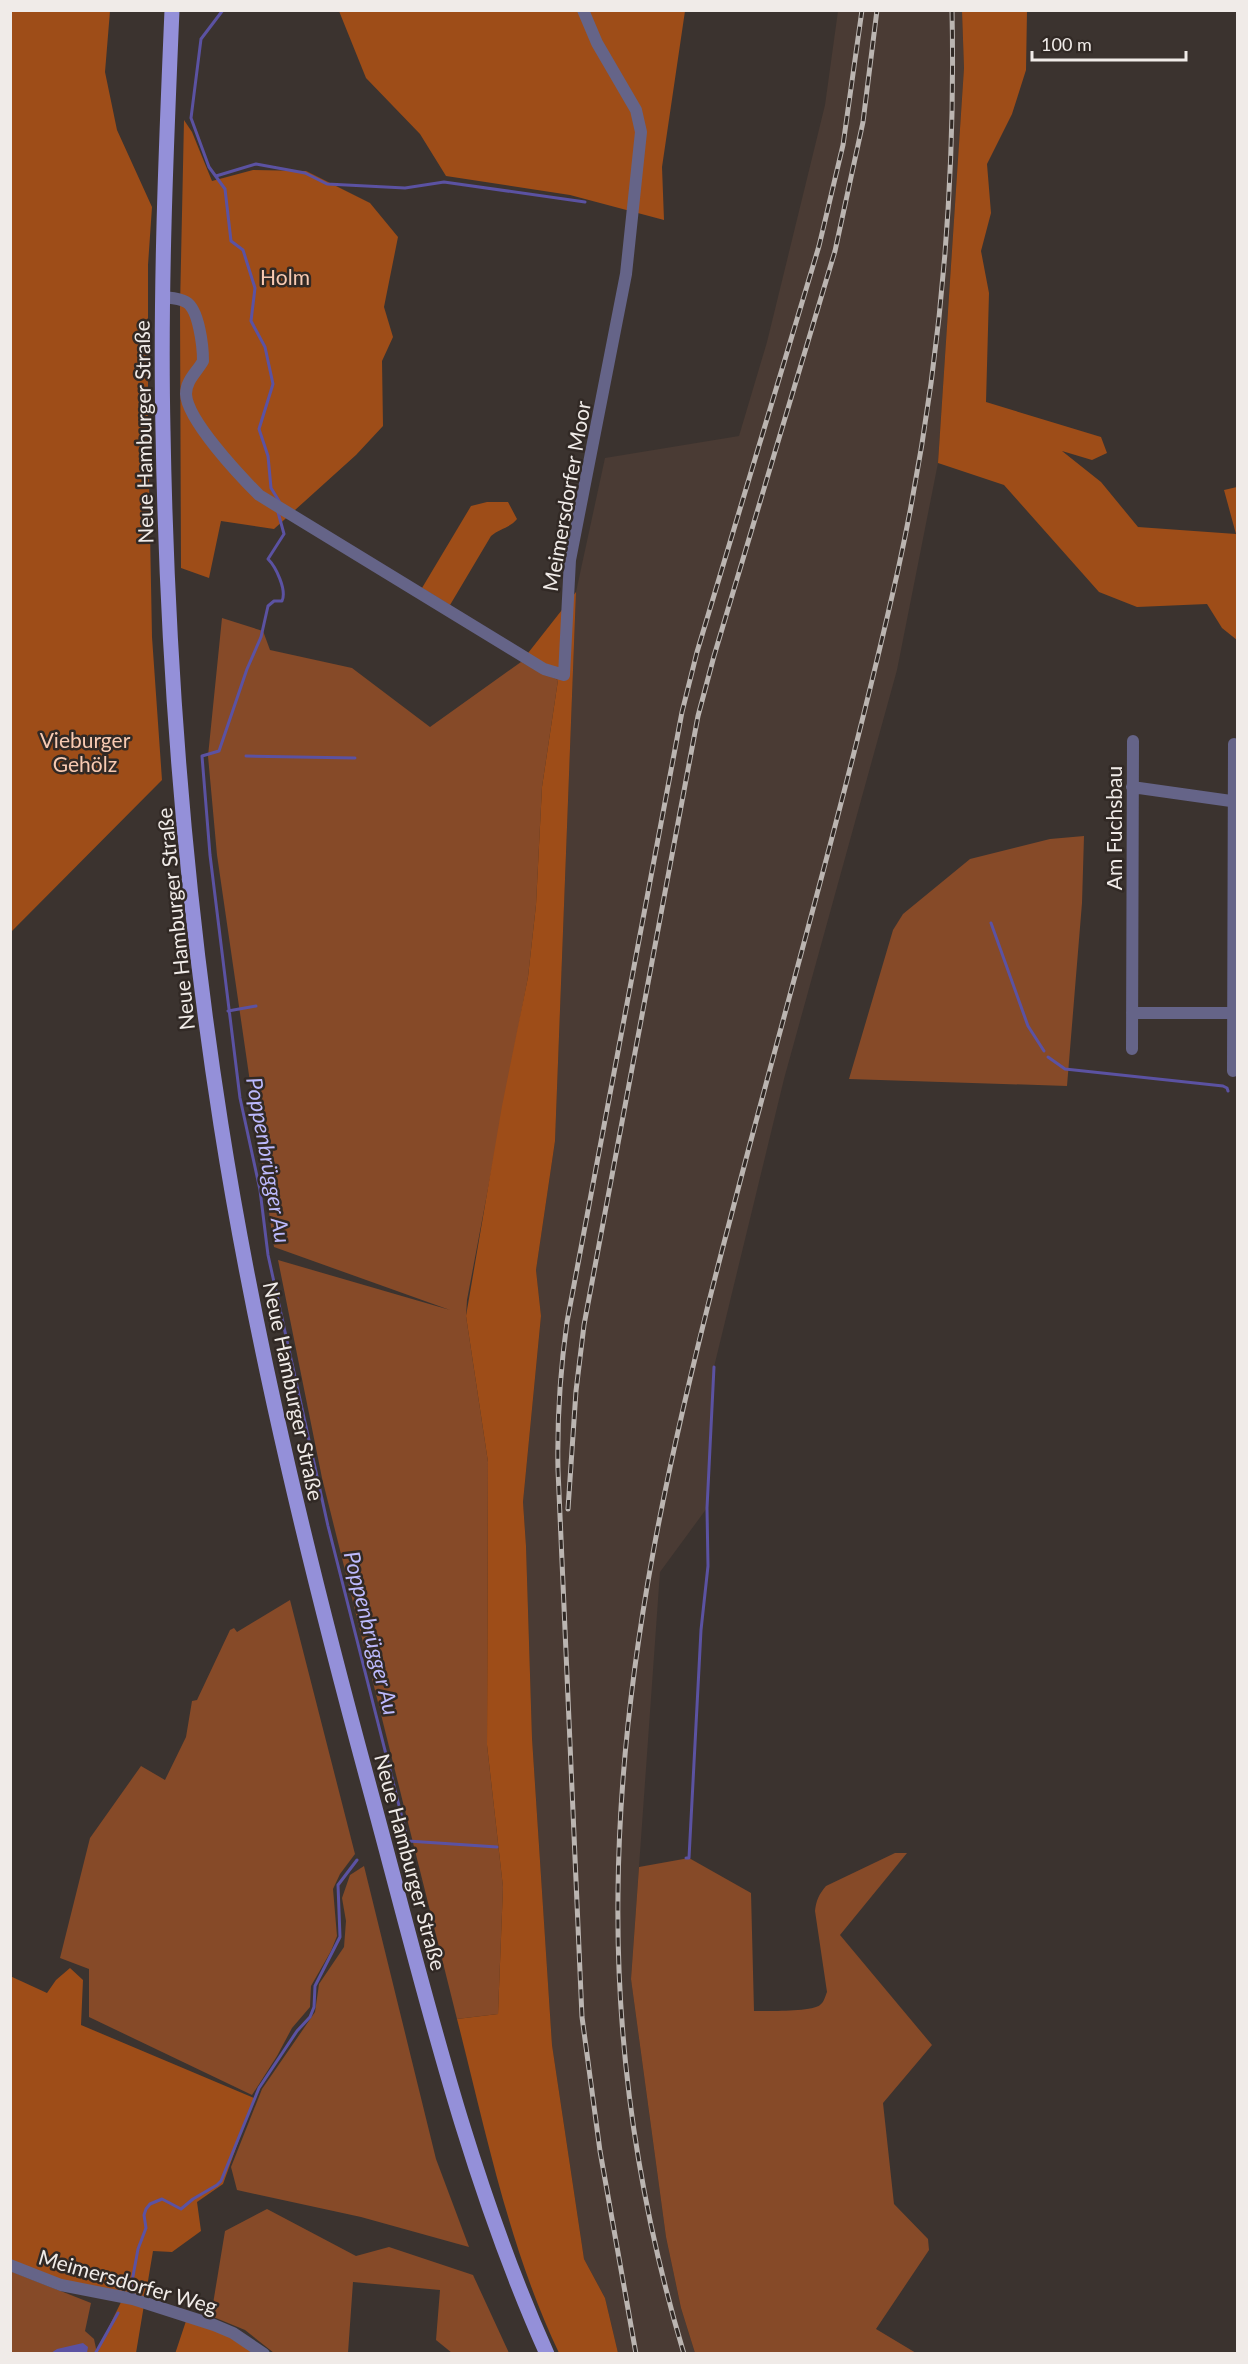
<svg xmlns="http://www.w3.org/2000/svg" width="1248" height="2364" viewBox="0 0 1248 2364" font-family="Lato,sans-serif">
<rect width="100%" height="100%" fill="#3b332f"/>
<path fill="#4a3b34" d="M838,11H962L964,68L938,463L897,670L784,1079L714,1367L707,1508L660,1572L631,1979L666,2237L681,2308L695,2353H618L605,2298L584,2259L552,2045L532,1738L526,1546L523,1502L541,1316L536,1270L555,1141L576,592L605,458L739,436L767,342L825,105Z"/>
<path fill="#864a28" d="M222,618L263,631L270,650L352,668L430,727L521,662L558,680L542,787L536,905L528,977L467,1300L466,1316L488,1462L487,1745L503,1887L498,2014L457,2019L322,1478L278,1260L450,1310L274,1247L217,855L208,756Z
M1084,836L1082,903L1067,1086L849,1079L893,930L903,914L970,859L1050,839Z
M290,1600L355,1854L340,1874L333,1889L337,1936L331,1951L311,1986L310,2007L292,2028L277,2056L252,2095L89,2017V1969L60,1958L90,1838L141,1766L165,1780L186,1737L192,1701L197,1700L230,1630L234,1628L237,1632Z
M895,1853H907L840,1935L932,2045L883,2103L894,2204L928,2239L929,2250L876,2329L916,2353H695L681,2308L666,2237L631,1979L639,1867L689,1858L751,1893L754,2011C767,2011 812,2012 820,2005C824,2002 825,1997 827,1992L815,1911C816,1901 819,1894 826,1886Z
M364,1866L436,2159L469,2247L361,2217L237,2190L231,2167L262,2089L315,2012L319,1984L344,1947L346,1921L342,1898L350,1875Z
M267,2209L356,2256L389,2247L473,2275L509,2353H452L436,2340L440,2290L353,2282L348,2353H274L245,2330L211,2316L225,2231Z
M10,2271L91,2303L85,2331L94,2339L97,2353H11Z"/>
<path fill="#9e4d18" d="M11,10L110,11L105,72L117,130L152,207L148,265V425L152,637L162,780L11,932Z
M339,11H685L662,167L664,220L570,195L446,176L420,134L366,78Z
M962,11H1027L1026,70L1012,114L987,164L991,213L981,251L989,293L986,402L1101,437L1107,453L1092,460L1062,451L1101,482L1138,527L1236,534L1224,490L1237,487V640L1222,628L1207,604L1137,607L1099,592L1004,485L938,463L964,68Z
M184,120L192,132L212,181L253,170L306,171L370,203L398,237L384,307L393,337L382,361L383,426L356,455L274,529L221,521L209,578L181,568L180,307Z
M487,502H508L517,519C510,528 500,528 491,536L450,605L422,588L471,506Z
M576,592L555,1141L536,1270L541,1316L523,1502L526,1546L532,1738L552,2045L584,2259L605,2298L618,2353H559C509,2248 486,2132 457,2019L498,2014L503,1887L487,1745L488,1462L466,1316L502,1106L528,977L536,905L542,787L558,680L521,662Z
M70,1968L83,1980L81,2025L254,2098L223,2184L197,2202L201,2231L172,2252L153,2251L136,2353H96L125,2294L62,2281L11,2260L10,1976L47,1993L56,1980Z
M186,2321L224,2334L258,2354H175Z"/>
<path fill="#5b52a2" d="M83,2343L88,2347L87,2353H51L57,2349Z"/>
<g fill="none" stroke-linecap="round" stroke-linejoin="round">
<path stroke="#5b52a2" stroke-width="3" d="M223,10L201,39L191,118L209,167L225,189L231,241L243,250L255,288L251,321L265,347L273,384L259,429L268,456L271,488L279,501
M216,176L256,164L305,173L327,184L405,188L444,182L585,202
M278,512L284,534L268,559C276,567 287,590 282,601H274L268,606L261,637L247,669L219,751L202,756L210,855L240,1098L260,1190L268,1255L328,1526L408,1841L497,1847
M246,756L355,758
M991,923L1028,1026L1044,1051
M228,1011L256,1006
M1048,1057L1065,1069L1223,1086L1227,1088L1228,1091
M686,1858H689L701,1630L708,1566L707,1508L714,1367
M131,2287L138,2249L146,2228L144,2215L146,2209L150,2204L162,2199L181,2209L193,2199L217,2185L221,2181L259,2088L297,2031L310,2017L314,2007L315,1986L340,1937L338,1885L357,1860
M95,2354L118,2313"/>
<path stroke="#656488" stroke-width="12" d="M163,297C171,298 179,298 186,302C199,309 203,347 203,361C197,372 186,380 186,394C187,420 240,476 259,495L544,669L564,675L570,560L626,274L641,132L636,110L597,43L583,10
M1132,787L1238,802
M1132,1013H1238
M1132,1049L1133,741
M1233,1071L1234,744
M10,2265L61,2285L133,2299L214,2325L233,2333L264,2354"/>
<path stroke="#9490d9" stroke-width="15" d="M172,10C166,150 160,291 163,431C167,663 185,896 221,1125C257,1354 313,1580 374,1804C424,1989 468,2178 547,2354"/>
<defs>
<path id="rail" d="M568,1509L576,1391L584,1325L698,716L714,656L835,251L863,122L877,10
M636,2354L600,2151L582,2017L558,1470C557,1420 560,1372 567,1322L682,712L697,652L819,246L843,145L862,10
M684,2354C639,2204 616,2049 618,1893C620,1664 672,1440 730,1220C786,1004 849,788 898,570C938,387 956,198 952,10"/>
</defs>
<use href="#rail" stroke="#bbb5b1" stroke-width="5"/>
<use href="#rail" stroke="#312925" stroke-width="3" stroke-dasharray="9" stroke-linecap="butt"/>
</g>
<g text-anchor="middle" dominant-baseline="central" stroke-width="5" stroke-linejoin="round" paint-order="stroke">
<g font-size="21" fill="#f8cab2" stroke="#312925">
<text x="285" y="276">Holm</text>
<text x="85" y="739">Vieburger<tspan x="85" dy="24">Gehölz</tspan></text>
</g>
<g font-size="21" fill="#f0ebe8" stroke="#312925">
<text transform="translate(143 432) rotate(-91)">Neue Hamburger Straße</text>
<text transform="translate(566 496) rotate(-80)">Meimersdorfer Moor</text>
<text transform="translate(1113 828) rotate(-90)">Am Fuchsbau</text>
<text transform="translate(175 919) rotate(-96)">Neue Hamburger Straße</text>
<text transform="translate(294 1391) rotate(78)">Neue Hamburger Straße</text>
<text transform="translate(411 1862) rotate(75)">Neue Hamburger Straße</text>
<text transform="translate(128 2281) rotate(16)">Meimersdorfer Weg</text>
</g>
<g font-size="22" font-style="italic" fill="#bcb9fc" stroke="#312925">
<text transform="translate(269 1160) rotate(80)">Poppenbrügger Au</text>
<text transform="translate(372 1633) rotate(76)">Poppenbrügger Au</text>
</g>
</g>
<rect width="1248" height="2364" fill="none" stroke="#f0ebe8" stroke-width="24"/>
<path d="M1032 51v9h154v-9" fill="none" stroke="#f0ebe8" stroke-width="3"/>
<text x="1041" y="51" font-size="18" fill="#f0ebe8" stroke="#312925" stroke-width="4.5" paint-order="stroke">100 m</text>
</svg>
